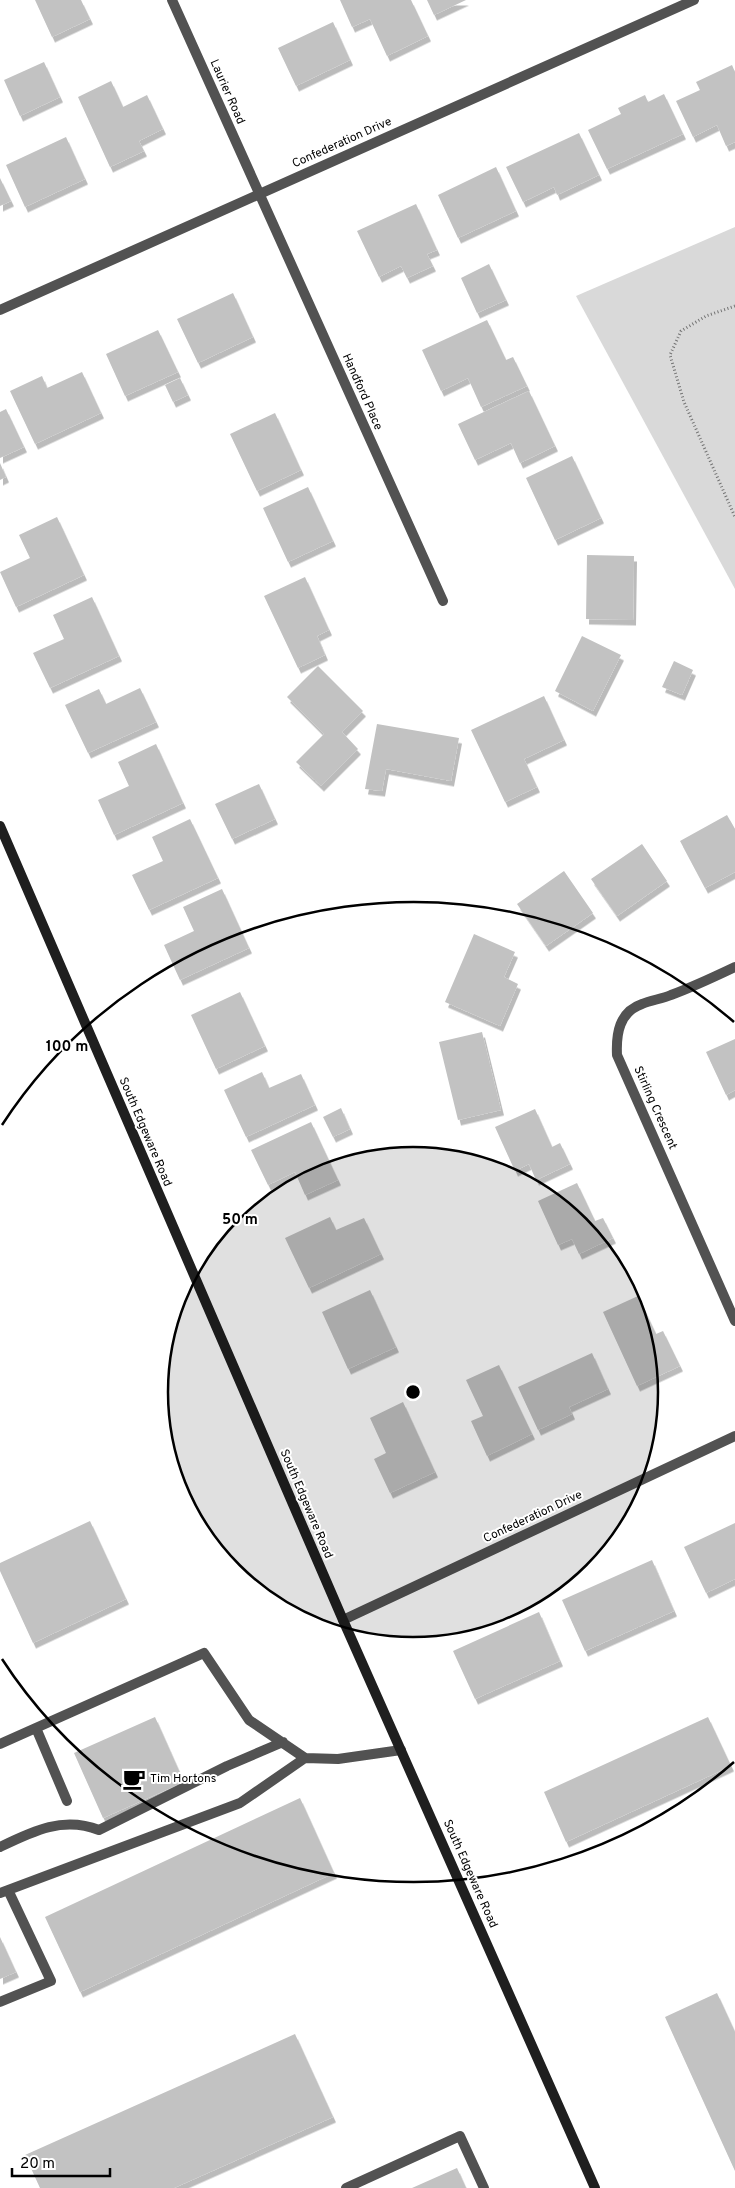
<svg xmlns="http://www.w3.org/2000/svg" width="735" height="2188" viewBox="0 0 735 2188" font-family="Overpass,sans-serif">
<defs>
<filter id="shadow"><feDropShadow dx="3" dy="5.5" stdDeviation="0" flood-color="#0004"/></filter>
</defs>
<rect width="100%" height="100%" fill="#fff"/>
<path fill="#d9d9d9" d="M735,227V589L576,296Z"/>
<path fill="#c2c2c2" filter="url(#shadow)" d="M35,0H81L90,19L52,37Z
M340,0H411L428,36L387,56L370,19L352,27Z
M427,0H466L434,15Z
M333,22L350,60L296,86L278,48Z
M44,62L60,97L20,116L4,80Z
M732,65L735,72V142L726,146L717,125L693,137L676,101L700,90L696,82Z
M111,81L123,107L147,95L163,129L139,141L144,151L110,167L78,97Z
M664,94L683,134L607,169L588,130L621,114L618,108L645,95L648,102Z
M579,133L599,175L557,195L554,187L523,202L506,167Z
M66,137L85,179L25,207L6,165Z
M496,167L516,211L458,238L438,195Z
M0,178L11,201L0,206Z
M416,204L437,250L427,254L433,266L407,278L401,266L379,277L357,231Z
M489,264L506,300L477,313L461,278Z
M233,293L253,337L198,363L177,319Z
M487,320L506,360L513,357L527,386L481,407L468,378L441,391L422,350Z
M158,330L178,372L125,396L106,354Z
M82,372L101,413L35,444L10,391L42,376L47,388Z
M180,378L188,395L173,402L165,385Z
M529,391L555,446L520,463L511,443L475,460L458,424Z
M6,409L24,447L0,458V412Z
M275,413L301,470L257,491L230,434Z
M572,456L601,518L555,540L526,478Z
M0,463L6,477L0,480Z
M308,487L333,541L288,562L263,508Z
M57,517L84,575L16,607L0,572L30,558L19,535Z
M587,555L634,556L633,620L586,619Z
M305,577L329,630L317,636L325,655L298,668L264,596Z
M92,597L119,656L50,688L33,653L64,639L53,615Z
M582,636L621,655L593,711L555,691Z
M674,661L693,670L682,695L662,687Z
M318,666L363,711L342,732L358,749L321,786L296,762L324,734L287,697Z
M140,688L156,722L88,753L65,705L99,689L106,704Z
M544,696L564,740L524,759L537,787L505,802L471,730Z
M377,724L459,738L451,781L386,769L382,791L365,789Z
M156,744L183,803L114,835L98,800L129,786L118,762Z
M259,784L275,819L232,839L215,804Z
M727,815L735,829V872L705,888L680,841Z
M190,819L218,878L149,910L132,875L163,861L152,837Z
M642,844L667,881L617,916L591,879Z
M564,871L593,913L546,946L517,904Z
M222,889L249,948L180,980L164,945L194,931L183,907Z
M474,934L515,952L504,977L518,984L500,1026L445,1002Z
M240,992L265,1046L216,1069L191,1015Z
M482,1032L501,1110L458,1120L439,1042Z
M735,1039V1090L726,1095L706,1052Z
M262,1072L269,1088L301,1074L315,1105L246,1137L224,1090Z
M341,1108L350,1129L333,1137L323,1117Z
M535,1109L552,1147L560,1143L570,1164L536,1180L529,1164L515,1171L495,1127Z
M311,1122L338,1180L305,1195L295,1172L268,1185L251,1150Z
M577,1183L595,1221L603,1218L613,1238L579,1254L572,1239L558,1245L538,1201Z
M330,1217L336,1230L364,1218L381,1254L309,1288L285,1238Z
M370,1290L396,1347L348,1369L322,1312Z
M638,1296L656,1334L663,1331L680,1366L637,1386L603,1312Z
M592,1353L608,1389L569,1407L572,1414L538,1430L518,1387Z
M499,1365L532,1434L487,1456L471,1421L483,1416L466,1380Z
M403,1402L435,1472L390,1493L374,1459L386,1453L370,1418Z
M90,1521L126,1599L33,1643L0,1571V1563Z
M735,1523V1579L706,1593L684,1547Z
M652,1560L674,1611L585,1651L562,1600Z
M539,1612L560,1661L475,1699L453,1651Z
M155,1717L184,1782L103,1818L74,1753Z
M708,1717L731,1766L566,1842L544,1792Z
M300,1798L334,1873L80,1992L45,1917Z
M0,1937L16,1972L0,1979Z
M717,1993L735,2032V2171L665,2017Z
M295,2034L333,2117L174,2188H40L25,2155Z
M457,2168L466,2188H412Z"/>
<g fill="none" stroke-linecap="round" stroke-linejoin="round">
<path stroke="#747474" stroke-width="3" stroke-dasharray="1 2.5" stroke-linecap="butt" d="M735,306L706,316L681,331L670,355L684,402L735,517"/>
<path stroke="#525252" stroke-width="10" d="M36,1728L67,1801
M0,1744L204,1653L249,1720L305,1758L338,1759L401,1750
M0,1847C33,1831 63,1816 99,1830L227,1766L283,1742
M0,1893L240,1803L305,1758
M0,2002L51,1981L8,1890
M346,2188L460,2136L484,2188"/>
<path stroke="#525252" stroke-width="10" d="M172,0L443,601
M0,310L694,0
M735,967C714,977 693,987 671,995C662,999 651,1000 642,1004C619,1012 616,1034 617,1055L735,1321
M343,1620L735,1436"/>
<path stroke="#1f1f1f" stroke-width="10" d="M0,826L343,1620L595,2188"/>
</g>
<circle cx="413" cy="1392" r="245" fill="#000" fill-opacity=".12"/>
<g fill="none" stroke="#000" stroke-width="2.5">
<circle cx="413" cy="1392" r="245"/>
<path d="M734 1762A490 490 0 0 1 2 1659M2 1125A490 490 0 0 1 734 1022"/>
</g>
<defs>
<symbol id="cafe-bare" viewBox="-9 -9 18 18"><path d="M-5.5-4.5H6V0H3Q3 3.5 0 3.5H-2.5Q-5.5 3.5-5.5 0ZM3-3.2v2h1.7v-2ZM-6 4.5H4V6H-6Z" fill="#000" stroke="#fff" stroke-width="2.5" paint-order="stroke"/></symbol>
</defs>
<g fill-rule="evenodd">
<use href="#cafe-bare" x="118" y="1763" width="32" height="32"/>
</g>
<g text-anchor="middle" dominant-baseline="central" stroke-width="4" stroke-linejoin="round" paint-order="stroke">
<g font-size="12" fill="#000" stroke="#fff">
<text transform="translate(227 92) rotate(66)">Laurier Road</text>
<text transform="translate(342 143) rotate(-24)">Confederation Drive</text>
<text transform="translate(362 392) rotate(66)">Handford Place</text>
<text transform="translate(655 1108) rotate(66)">Stirling Crescent</text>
<text transform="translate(145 1132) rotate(67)">South Edgeware Road</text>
<text transform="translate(306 1504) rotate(67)">South Edgeware Road</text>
<text transform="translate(533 1517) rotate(-25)">Confederation Drive</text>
<text transform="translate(470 1874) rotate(66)">South Edgeware Road</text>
</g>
<g font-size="12" fill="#000" stroke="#fff" text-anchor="start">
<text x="150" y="1779">Tim Hortons</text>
</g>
</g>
<circle cx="413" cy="1392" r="8" fill="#000" stroke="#fff" stroke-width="2.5"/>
<g font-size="15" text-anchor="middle" font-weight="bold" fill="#000" stroke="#fff" stroke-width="4" stroke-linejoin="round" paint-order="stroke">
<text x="67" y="1051">100 m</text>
<text x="240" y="1224">50 m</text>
</g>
<path d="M12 2168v8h98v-8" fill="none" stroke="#000000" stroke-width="2.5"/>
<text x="20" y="2168" font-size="15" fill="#000000" stroke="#ffffff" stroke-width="4" paint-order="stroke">20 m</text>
</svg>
